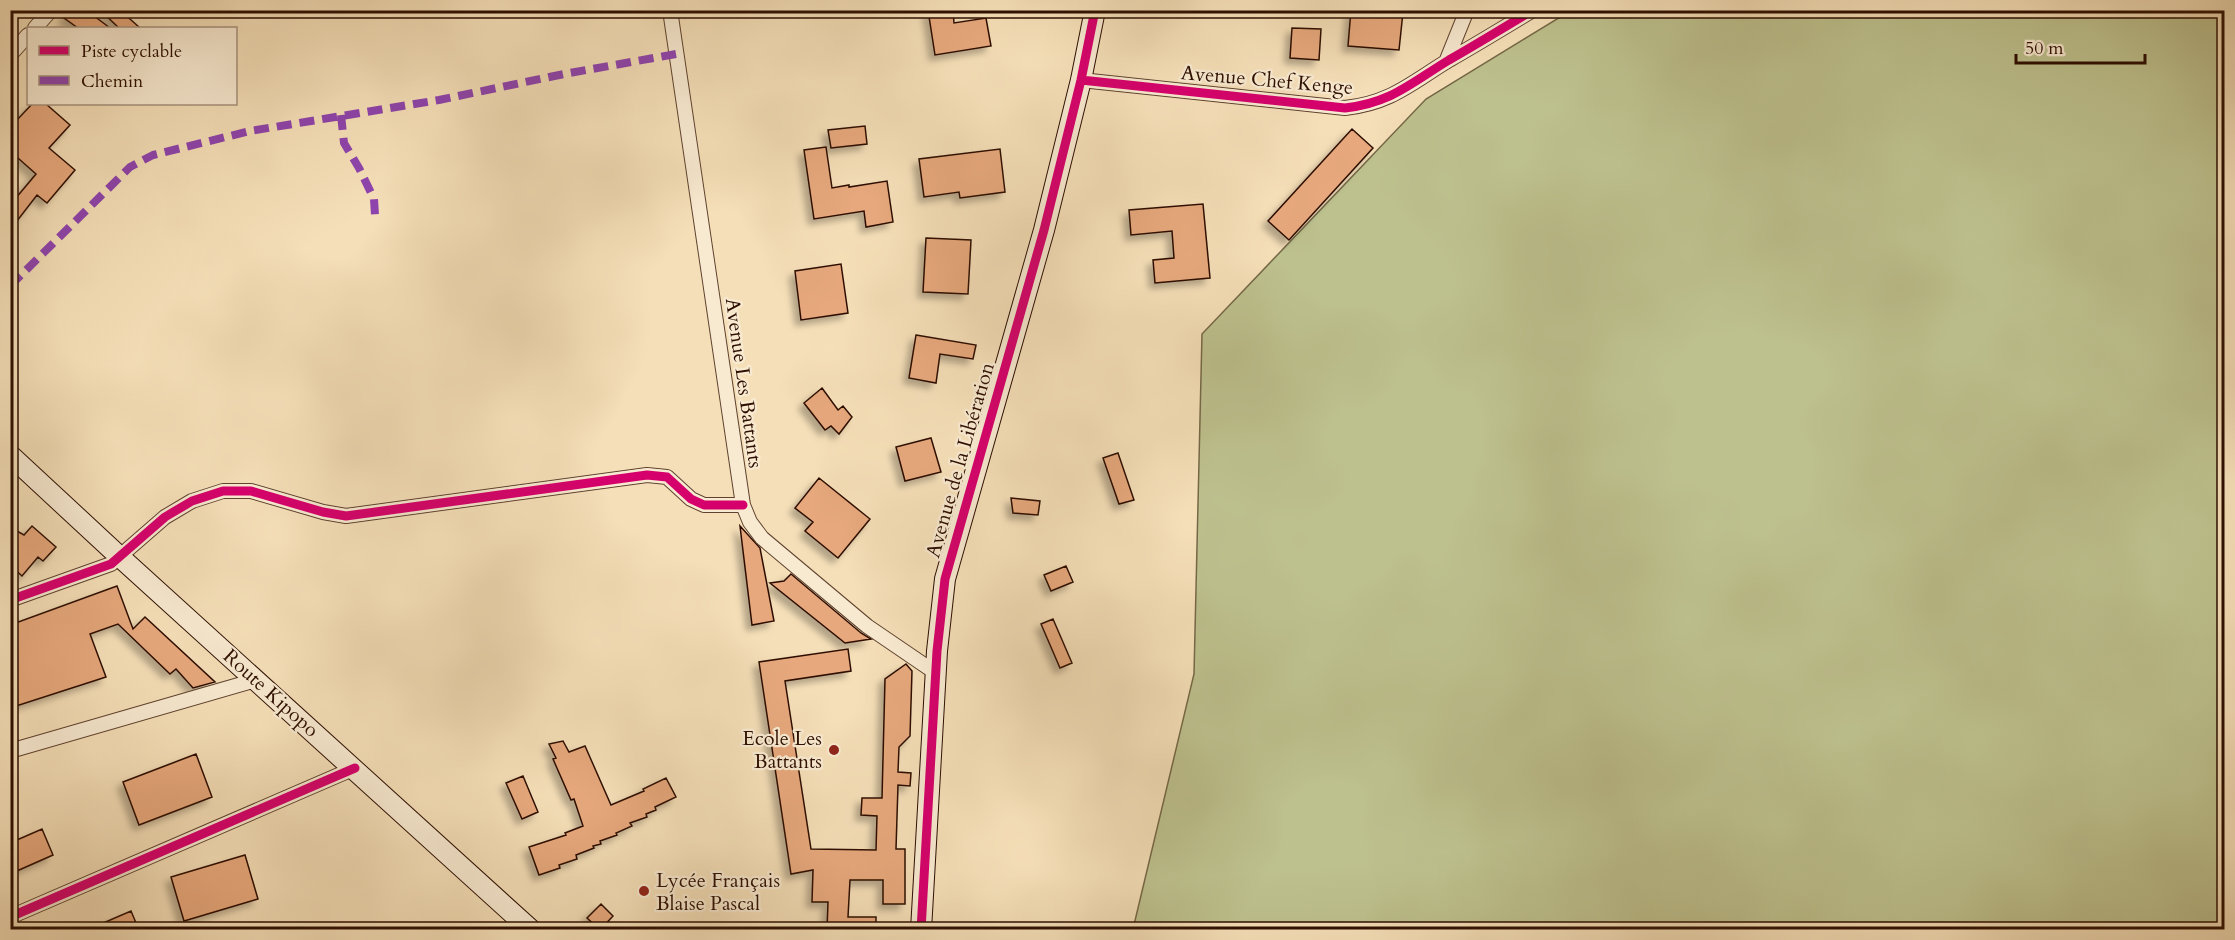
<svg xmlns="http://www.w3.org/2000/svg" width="2235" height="940" viewBox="0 0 2235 940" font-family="Cardo,serif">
<defs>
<filter id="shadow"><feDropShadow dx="-5.5" dy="5.5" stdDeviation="3" flood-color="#0004"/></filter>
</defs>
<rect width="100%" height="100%" fill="#f5dfb8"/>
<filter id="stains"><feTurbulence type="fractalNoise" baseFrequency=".00333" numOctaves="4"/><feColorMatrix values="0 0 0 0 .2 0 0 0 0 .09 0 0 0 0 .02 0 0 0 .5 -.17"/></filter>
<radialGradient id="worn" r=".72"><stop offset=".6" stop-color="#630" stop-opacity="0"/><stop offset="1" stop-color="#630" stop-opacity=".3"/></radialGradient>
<path fill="#bdc18e" stroke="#756847" stroke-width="1.5" d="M1570,11H2224V929H1133L1194,674L1202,334L1426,99Z"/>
<path fill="#e6a87c" stroke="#2d0e00" stroke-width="1.5" filter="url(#shadow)" d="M70,10H86L110,28H78L64,18Z
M100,10H120L140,28H119Z
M928,10H953L954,23L986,18L991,46L935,55Z
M1351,10L1403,12L1399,50L1348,46Z
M1292,28L1321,29L1319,60L1290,58Z
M32,104H46L70,125L49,148L75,170L47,203L37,195L10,230V205L36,174L10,151V114L17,120Z
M865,126L867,144L831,148L828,130Z
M1352,129L1373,148L1289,240L1268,221Z
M826,147L832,188L849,185V187L887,181L893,222L866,227L864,211L814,219L804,150Z
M1000,149L1005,192L960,198L959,192L924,197L919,159Z
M1203,204L1210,278L1155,283L1153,260L1174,258L1172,231L1131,235L1129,210Z
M926,238L971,240L968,294L923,292Z
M841,264L848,313L801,320L795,271Z
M916,335L976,345L973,359L940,354L936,383L909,378Z
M822,388L838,410L843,406L852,417L839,434L831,426L825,430L804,403Z
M931,438L941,472L905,481L896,447Z
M1118,453L1134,500L1119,504L1103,458Z
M819,478L870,519L838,558L805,531L813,522L795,508Z
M1011,498L1040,501L1038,515L1013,513Z
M32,526L56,547L43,561L38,557L22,576L10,565V527L24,535Z
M740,526L760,548L774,621L752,625Z
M1066,566L1073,582L1051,591L1044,575Z
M791,574L861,633L871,639L845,643L770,583L784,581Z
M117,586L133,629L145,617L215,682L193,688L176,669L170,674L118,624L90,634L106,677L10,708V625Z
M1053,619L1072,663L1060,668L1041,624Z
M848,649L851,671L785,681L811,849L876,850L877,816L861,815L862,798H882L885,679L906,664L912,671L910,736L899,747L898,772L911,773L910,786L898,785L896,849H905V904H883V880H850L848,917H876V930H827L828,902H812L813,870L791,874L759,662Z
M563,741L569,752L585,746L611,805L644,791L643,789L666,778L676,797L655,807L656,810L646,814L647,817L630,823L632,826L616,833L617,835L600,841L601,844L593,846L594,848L576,855L577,859L559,865L560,868L539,875L529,847L566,835L565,833L583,826L574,799L571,800L553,759L556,758L549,744Z
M196,754L212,797L139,825L123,782Z
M523,776L538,812L522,819L506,783Z
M42,829L53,855L10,874V843Z
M245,855L258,899L184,921L171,877Z
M601,904L613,916L600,930L587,918Z
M131,911L139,930H87Z"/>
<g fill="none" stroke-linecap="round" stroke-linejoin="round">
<defs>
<path id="street" d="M670,10L743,505L750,522L762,538L867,626L936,673
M35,28L51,10
M10,55L28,35
M1446,62L1467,10
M1081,80L1345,108C1391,103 1411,83 1449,60C1477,44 1505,27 1533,10
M10,600L111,564L165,517L192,501L223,491H251L323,512L346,516L647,475L667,477L691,499L704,505H743
M10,751L256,680
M10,917L355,768"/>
<path id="secondary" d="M10,455L121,558L531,930
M921,930L937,651L945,579L1044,230L1081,80L1095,10"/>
</defs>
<use href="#street" stroke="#5f422e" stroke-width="16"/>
<use href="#secondary" stroke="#2d0e00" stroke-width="22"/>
<use href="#street" stroke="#f8ead1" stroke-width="14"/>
<use href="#secondary" stroke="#f8ead1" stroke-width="20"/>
<path stroke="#8e44ad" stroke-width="8" stroke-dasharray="15 8" stroke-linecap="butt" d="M341,115L344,143L359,168L374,199L375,215
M10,286L130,167L153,155L250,131L439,100L564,74L676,54"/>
<defs>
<path id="cycleway" d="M1081,80L1345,108C1391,103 1411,83 1449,60C1477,44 1505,27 1533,10
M10,600L111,564L165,517L192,501L223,491H251L323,512L346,516L647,475L667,477L691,499L704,505H743
M10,917L355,768
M921,930L937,651L945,579L1044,230L1081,80L1095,10"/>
</defs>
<use href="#cycleway" stroke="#f8ead1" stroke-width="13"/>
<use href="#cycleway" stroke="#d6006c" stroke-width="9"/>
</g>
<g fill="#8f2418" stroke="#f8ead1" stroke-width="2">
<circle cx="834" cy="750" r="6"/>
<circle cx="644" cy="891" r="6"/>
</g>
<g text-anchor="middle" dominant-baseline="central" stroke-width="4.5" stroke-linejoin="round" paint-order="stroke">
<g font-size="20" fill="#2d0e00" stroke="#f8ead1">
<text transform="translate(1267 80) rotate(5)">Avenue Chef Kenge</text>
<text transform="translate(744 383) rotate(82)">Avenue Les Battants</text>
<text transform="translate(960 460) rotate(-74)">Avenue de la Libération</text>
<text transform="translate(271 693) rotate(42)">Route Kipopo</text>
</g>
<g font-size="20" fill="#2d0e00" stroke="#f8ead1" text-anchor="end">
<text x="822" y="738">Ecole Les<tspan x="822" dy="23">Battants</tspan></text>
<text x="656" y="880" text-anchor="start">Lycée Français<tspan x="656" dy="23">Blaise Pascal</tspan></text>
</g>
</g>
<rect width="2235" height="940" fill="none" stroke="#f5dfb8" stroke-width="36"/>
<rect x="12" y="12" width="2211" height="916" fill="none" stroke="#2d0e00" stroke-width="3"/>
<rect x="18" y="18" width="2199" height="904" fill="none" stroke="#2d0e00" stroke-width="1.5"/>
<rect x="27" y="27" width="210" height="78" fill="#f8ead1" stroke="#a7927d" stroke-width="1.5"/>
<rect x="39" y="46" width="30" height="9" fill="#d6006c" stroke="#a7927d" stroke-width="1.5"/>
<text x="81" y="57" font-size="18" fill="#2d0e00">Piste cyclable</text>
<rect x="39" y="76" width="30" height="9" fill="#8e44ad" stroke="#a7927d" stroke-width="1.5"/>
<text x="81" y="87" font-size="18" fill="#2d0e00">Chemin</text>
<path d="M2016 54v9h129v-9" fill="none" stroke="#2d0e00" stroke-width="3"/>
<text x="2025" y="54" font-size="18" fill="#2d0e00" stroke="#f8ead1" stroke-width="4.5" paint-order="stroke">50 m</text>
<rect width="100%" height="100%" filter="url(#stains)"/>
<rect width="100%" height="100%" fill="url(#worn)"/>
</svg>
